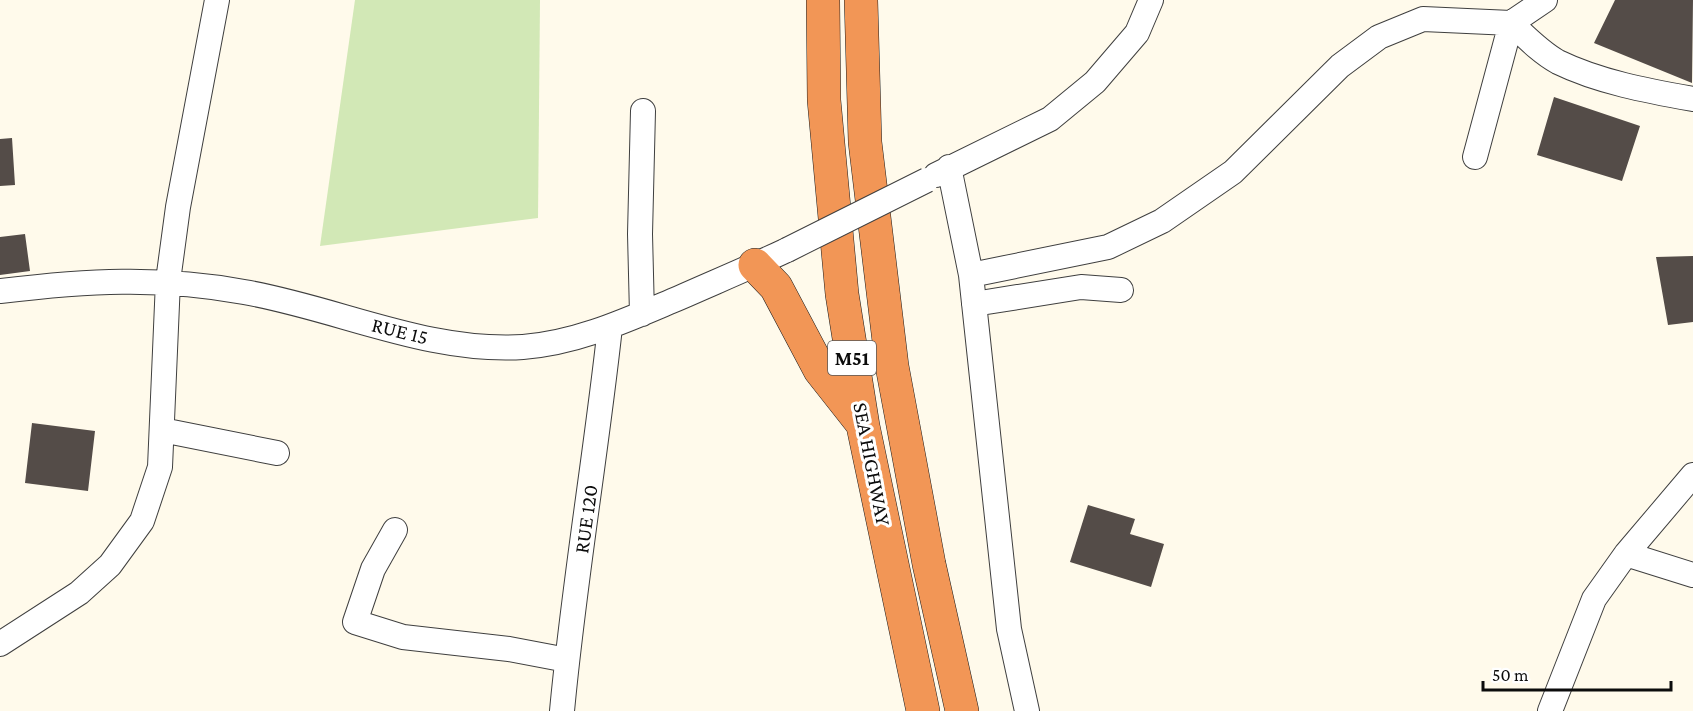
<svg xmlns="http://www.w3.org/2000/svg" width="1693" height="711" viewBox="0 0 1693 711" font-family="'Crimson Pro',serif">
<rect width="100%" height="100%" fill="#fffaeb"/>
<path fill="#d2e8b6" d="M355,0H540L538,218L320,246Z"/>
<path fill="#544c48" d="M1615,0H1693L1692,83L1594,43Z
M1554,97L1640,126L1622,181L1537,155Z
M12,138L15,185L0,186V139Z
M25,234L30,271L0,275V237Z
M1693,256V322L1668,325L1656,257Z
M32,423L95,431L88,491L25,483Z
M1088,505L1135,519L1130,534L1164,544L1151,587L1070,562Z"/>
<g fill="none" stroke-linecap="round" stroke-linejoin="round">
<defs>
<path id="minor" d="M1475,157L1511,23C1526,37 1540,52 1558,62C1599,82 1648,91 1693,99
M949,167L971,275L1009,629L1027,711
M936,175L1050,119L1095,82L1137,33L1151,0
M971,275L1108,247L1162,221L1233,172L1340,66L1379,37L1423,19L1511,23L1545,0
M0,291C85,281 159,276 244,292C337,308 427,353 523,347C578,343 629,319 679,298C715,282 751,267 787,250
M974,304L1081,287L1121,290
M642,314L640,234L643,111
M162,430L277,453
M395,530L373,569L355,622L403,637L509,649L567,660
M1626,554L1693,575
M0,644L79,593L110,565L142,521L160,467L168,281L178,207L217,0
M562,711C574,582 596,455 610,327
M1550,711L1594,599L1626,554L1693,475"/>
<path id="highway" d="M823,0L824,100L842,294L863,426L923,711
M861,0L865,142L892,366L929,564L962,711
M755,265L776,287L820,370L861,422"/>
</defs>
<use href="#minor" stroke="#3f3f3f" stroke-width="26"/>
<use href="#highway" stroke="#1d1d1d" stroke-width="34"/>
<use href="#minor" stroke="#fff" stroke-width="24"/>
<use href="#highway" stroke="#f29656" stroke-width="33"/>
<defs>
<path id="minor-bridge" d="M787,250L927,180"/>
</defs>
<use href="#minor-bridge" stroke="#3f3f3f" stroke-width="26" stroke-linecap="butt"/>
<use href="#minor-bridge" stroke="#fff" stroke-width="24"/>
</g>
<g text-anchor="middle" dominant-baseline="central" stroke-width="6" stroke-linejoin="round" paint-order="stroke">
<rect fill="#fff" stroke="#555" stroke-width="1.5" x="828" y="341" width="48" height="34" rx="4.5"/>
<g font-size="20" font-weight="bold" fill="#0c0c0c">
<text x="852" y="358">M51</text>
</g>
<g font-size="21" fill="#0c0c0c" stroke="#fff">
<text transform="translate(400 331) rotate(14)">RUE 15</text>
<text transform="translate(872 464) rotate(79)">SEA HIGHWAY</text>
<text transform="translate(586 519) rotate(-82)">RUE 120</text>
</g>
</g>
<path d="M1483 681v9h188v-9" fill="none" stroke="#0c0c0c" stroke-width="3"/>
<text x="1492" y="681" font-size="18" fill="#0c0c0c" stroke="#ffffff" stroke-width="4.5" paint-order="stroke">50 m</text>
</svg>
